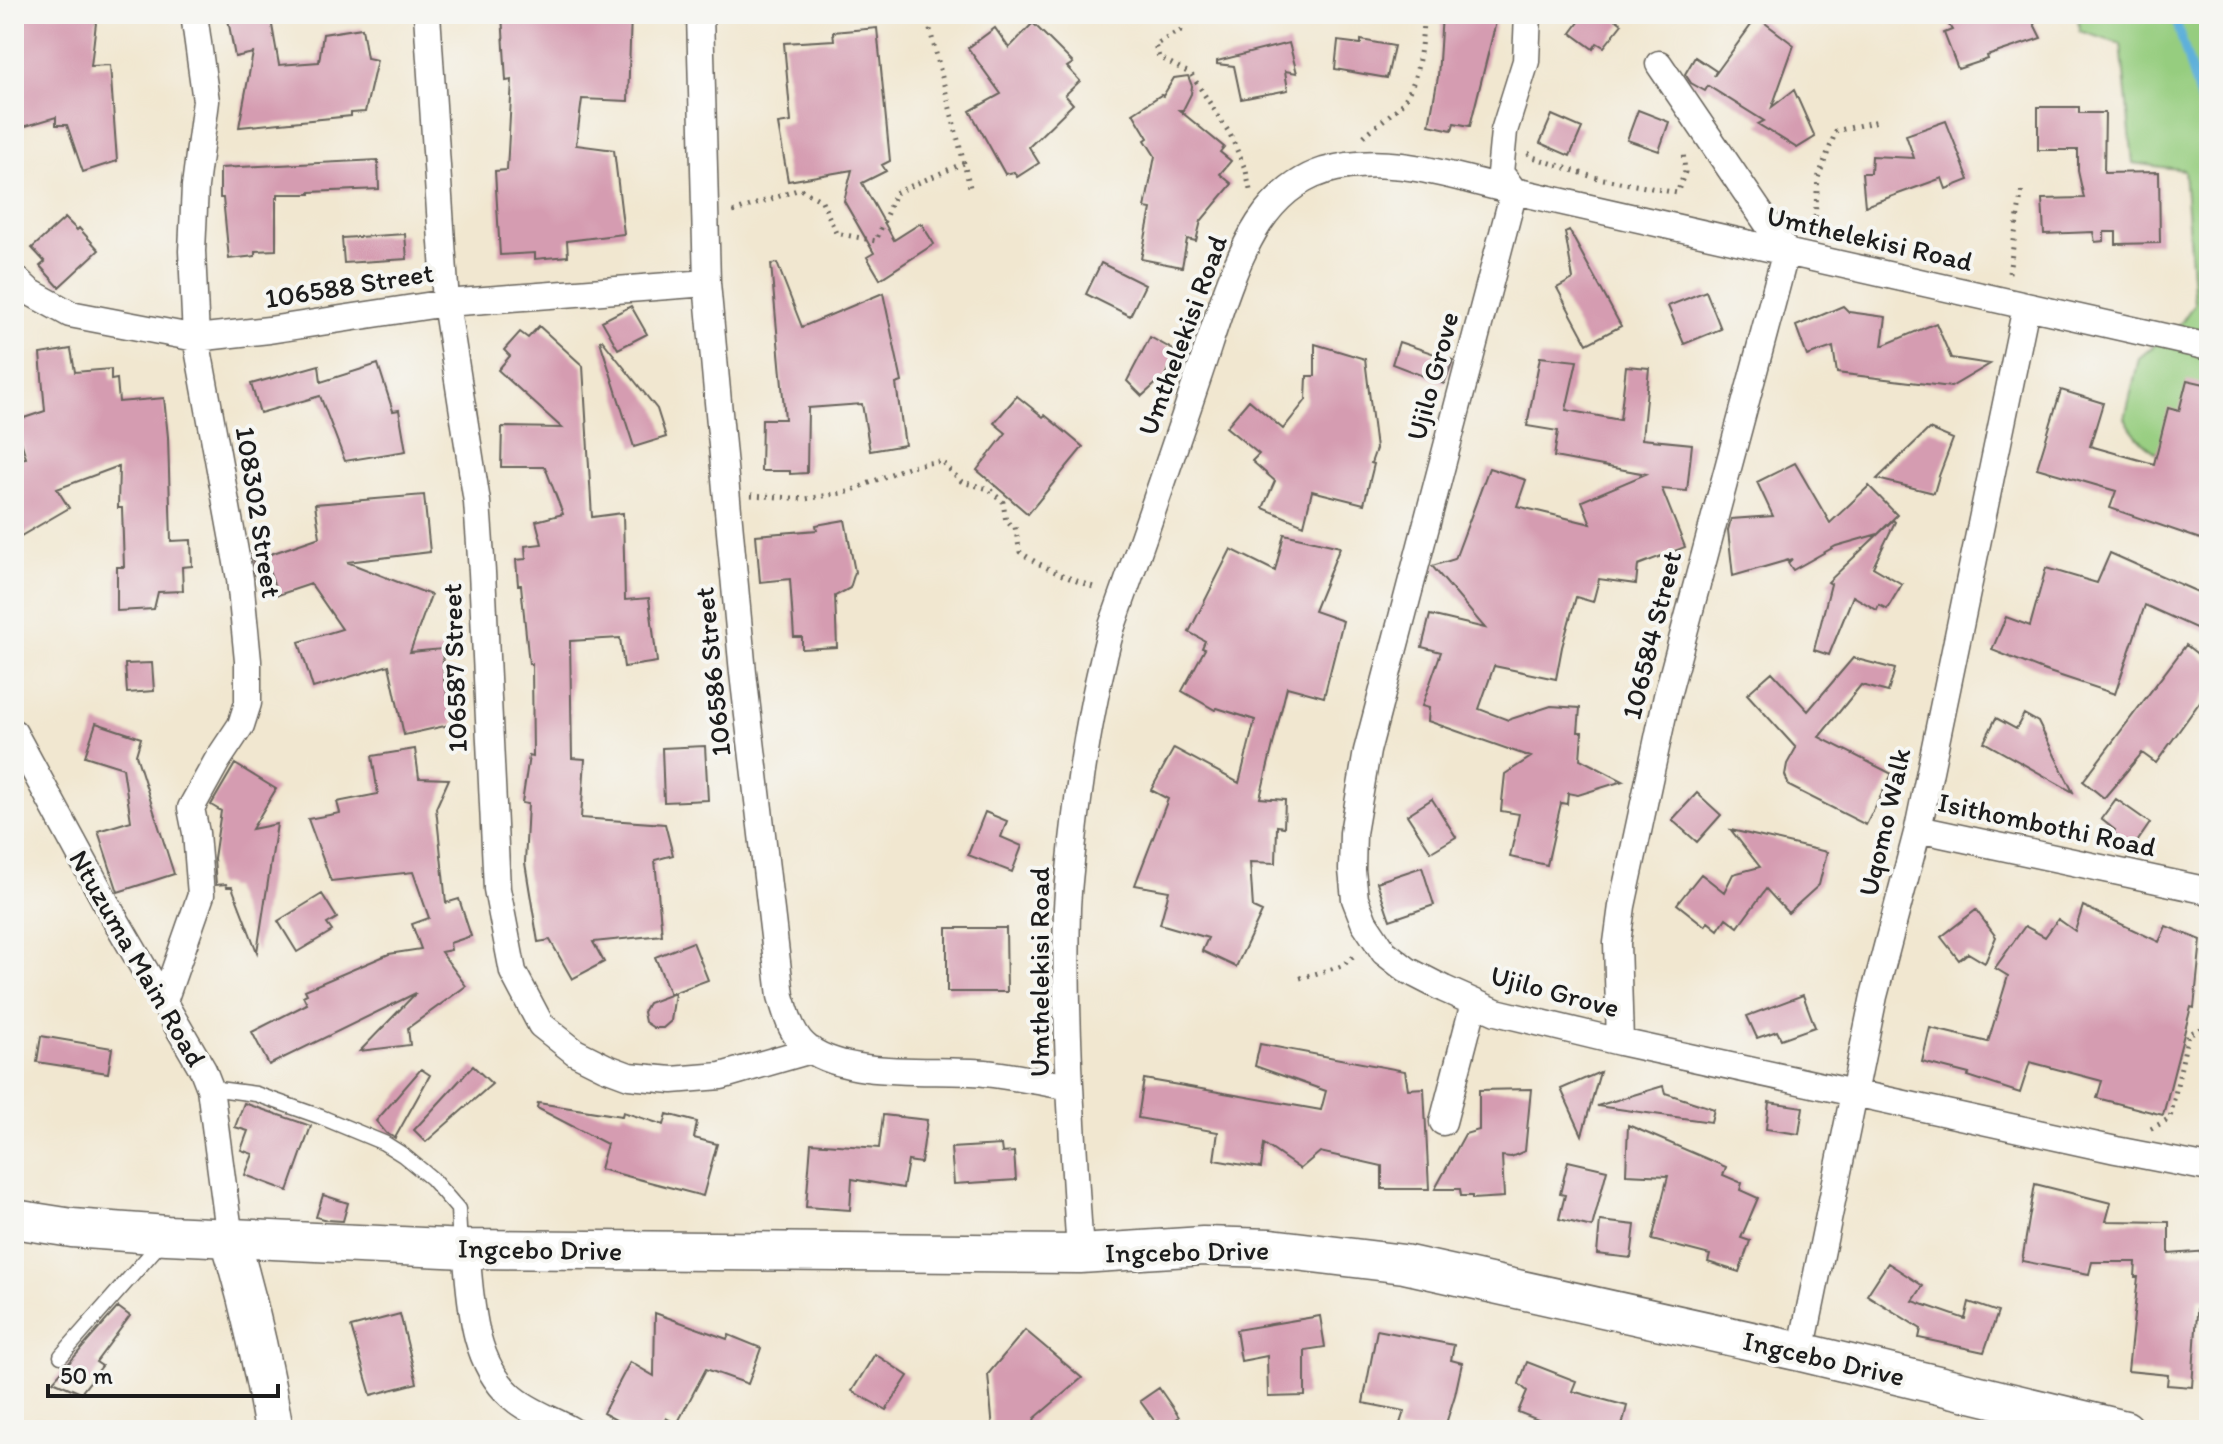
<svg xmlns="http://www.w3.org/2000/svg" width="2223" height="1444" viewBox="0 0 2223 1444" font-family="Itim,sans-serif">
<rect width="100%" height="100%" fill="#f6f6f2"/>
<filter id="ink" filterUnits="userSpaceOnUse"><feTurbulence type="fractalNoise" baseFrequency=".0125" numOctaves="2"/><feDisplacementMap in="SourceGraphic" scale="16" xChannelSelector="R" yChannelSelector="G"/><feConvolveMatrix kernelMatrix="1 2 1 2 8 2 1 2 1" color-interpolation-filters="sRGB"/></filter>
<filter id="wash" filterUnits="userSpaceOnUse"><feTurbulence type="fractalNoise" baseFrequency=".006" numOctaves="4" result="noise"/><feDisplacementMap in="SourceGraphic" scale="32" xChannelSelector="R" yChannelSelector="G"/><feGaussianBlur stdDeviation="1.8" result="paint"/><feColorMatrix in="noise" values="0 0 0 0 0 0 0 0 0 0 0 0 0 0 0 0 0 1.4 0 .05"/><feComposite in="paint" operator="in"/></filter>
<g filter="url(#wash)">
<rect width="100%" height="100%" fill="#f1e7d0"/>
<path fill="#96cd7f" stroke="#59744e" stroke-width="2" d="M2078,14H2205L2209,33V470C2169,457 2146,458 2125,418L2139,358L2180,324L2194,304L2184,170L2133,163L2121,44L2079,31Z"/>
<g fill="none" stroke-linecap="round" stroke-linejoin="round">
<path stroke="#5fb0da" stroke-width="9" d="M2174,14L2209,129"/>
</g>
<g id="blocks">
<path fill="#d59cb1" d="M14,14H97L91,66L110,65L117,161L83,172L67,125H56V117L19,128L14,113Z
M227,14H270L279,65L319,62L323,34L362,28L367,58L377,60L365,112L351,113V116L239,127L253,53L235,57Z
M502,14H631L628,101L582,99L576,145L614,150L624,234L567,241L568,256L535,259V253L500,255L495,171L507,170L512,80L506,81Z
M1442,14H1498L1470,126L1454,123L1452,130L1429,125L1438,77Z
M1585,14H1608L1622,24L1604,47L1597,43L1593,49L1571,33Z
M1942,14H2029L2041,38L1987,56L1988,59L1958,69L1944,33L1952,30Z
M1757,17L1794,45L1772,107L1794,90L1815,137L1797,148L1758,124L1764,121L1708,86L1705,91L1691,83L1685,74L1695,57L1716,71L1714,76Z
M1033,23L1073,63L1067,67L1080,81L1065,95L1073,104L1029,147L1039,163L1017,177L1014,172L1005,174L970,111L1001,94L968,48L995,28L1009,48Z
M877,28L890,161L882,165L886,171L862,183L894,240L921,223L934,244L880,279L867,257L874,253L844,201L852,170L788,181L778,124L791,122L784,43L834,40L833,32Z
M1361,40L1394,46L1387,78L1335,69L1338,41L1361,44Z
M1289,43L1297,73L1285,71L1288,90L1241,99L1234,66L1217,64V61Z
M1188,76L1192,86L1191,94L1183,110H1179L1224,147L1220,152L1231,161L1220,174L1232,184L1201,221L1196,241L1187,239L1182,267L1141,259L1151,209L1145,208L1155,156L1145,140L1148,138L1133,113L1161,95L1163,96L1174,78Z
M2038,107H2079V113H2105L2104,173L2159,172L2160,243L2116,244V232H2104V241L2095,242L2093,232L2044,234L2042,199L2084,198L2078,171V150H2038Z
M1638,110L1669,122L1659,151L1627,140Z
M1552,115L1582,128L1570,156L1540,143Z
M1946,121L1969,180L1946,189L1942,178L1865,206L1862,173H1871L1872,156L1914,158L1906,135Z
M378,160L379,189L310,192V194H278V198H276V250L255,251V256L229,259L223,198H220V168Z
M65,218L77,230L79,228L99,250L59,287L40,266L45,262L32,248Z
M1569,230L1621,326L1587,344L1557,288L1573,279L1565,232Z
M405,234L407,259L344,263L342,238Z
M777,263L802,327L883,293L902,382L896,384L905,445L870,451L862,404L808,408L807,473L790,474V471H761L762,419H785L771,264Z
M1101,263L1145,285L1130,316L1086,294Z
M1706,291L1721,329L1684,344L1668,306Z
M631,306L647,334L618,349L602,321Z
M1843,306L1849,312L1886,317L1882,346L1936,323L1951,358L1990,364L1951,387L1837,373L1833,347L1807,356L1796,326Z
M539,326L583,366L592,517L623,513L625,600L649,598L657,662L624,667L620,638L570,641L572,758L585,759L581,818L665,824L673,855L655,860L662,935L593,942L604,962L572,979L550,940L538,942L525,863L528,804L522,803L529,756L533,757L532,664H529L521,585H518L516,560L526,559L525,546L542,544L536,521L563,514L545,467H501L502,427L562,428L498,370L510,356L504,350L520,332L528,338Z
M1150,337L1177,352L1164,379H1161L1142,396L1127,381Z
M602,340L657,409L666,437L634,447L600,341Z
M1399,342L1453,360L1444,384L1392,364Z
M1315,344L1365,359L1376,449L1371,463L1374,464L1364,504L1312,491L1304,525L1263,508L1275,481L1252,461L1259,454L1226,427L1249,400L1283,429L1306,400L1307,376H1315Z
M71,349L75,372L111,369V380L117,379L119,402L164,398L168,437L171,541L191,540L192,566L182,567L183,591L158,592L154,609L117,611V567H124L122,508H118L119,466L57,489L69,508L14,540V460L26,458L15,421L45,411L40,354Z
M1540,357L1577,361L1566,410L1620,420L1626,366L1649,368L1642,439L1692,444L1687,491L1662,489L1685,547L1638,565L1636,584L1599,579L1593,602L1576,597L1562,647L1556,679L1494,666L1479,709L1508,720L1551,706L1580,708L1578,732H1582L1580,759L1623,781L1578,795L1568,793L1567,804L1561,803L1547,865L1510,857L1519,814L1501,811L1505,774L1531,757L1428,721L1429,708L1422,706L1441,652L1422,647L1430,615L1485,628L1432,566L1455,559L1489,468L1526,480L1517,506L1591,524L1582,501L1646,474L1554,457L1558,431L1527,426Z
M378,364L393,411L399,410L406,451L345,461L320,396L260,413L251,384L319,365L321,382Z
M2187,380L2209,385V542L2110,508L2116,491L2037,468L2061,390L2103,403L2090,446L2154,464L2168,408L2179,411Z
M1017,396L1043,417L1045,415L1083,447L1028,514L977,470L1006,433L994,423Z
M1929,429L1953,439L1939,476L1934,493L1877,479Z
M1795,463L1830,523L1869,486L1897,515L1878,534L1836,546L1793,570L1788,563L1792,559L1733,576L1728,530L1731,519L1773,516L1757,482Z
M424,495L430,552L347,562L431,595L410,652L442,649L444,680L454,724L404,735L389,665L313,688L299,642L342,629L311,584L278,595L269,571L255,573L253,560L320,537L315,504Z
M845,520L855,572L850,588L835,596L837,647L802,649V637H794L790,579L760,582L756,535L817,530L816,525Z
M1893,520L1895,522L1873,567L1902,584L1887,609L1879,605L1877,610L1853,596L1829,655L1814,650L1831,584L1828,582Z
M1284,534L1340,547L1314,611L1343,621L1324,697L1287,687L1260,798L1285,800L1284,827L1277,826L1276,863L1250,862L1253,908L1262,912L1236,967L1202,951L1208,938L1160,924L1169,891L1135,885L1168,799L1151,790L1174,748L1239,783L1255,720L1217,708L1215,710L1182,691L1205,649L1202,648L1205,641L1189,632L1231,549L1275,571Z
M2110,553L2209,597V634L2145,605L2115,694L2040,669L1992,650L2006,617L2030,626L2046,568L2097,583Z
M2186,645L2209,663V689L2156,763L2142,753L2104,798L2083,781Z
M1853,658L1895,669L1888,692L1861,685L1819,737L1892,774L1866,825L1789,786L1785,775L1787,764L1796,748L1747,694L1772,672L1808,711Z
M152,663L154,691L127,693L125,664Z
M2024,714L2038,722L2073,792L1984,742L1996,718L2016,729Z
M96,723L141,738L136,755L174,874L118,892L98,831L131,821L123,768L85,756Z
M705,746L708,800L664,802L662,748Z
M415,749L419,778L449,779L436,808L446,903L459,899L471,936L450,943L451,950L441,952L466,986L408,1028L410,1045L360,1051L416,993L269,1065L252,1032L307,1004L303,996L307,994L305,990L389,954L421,949L412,924L429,918L413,872L331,881L308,819L340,813L337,802L378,794L372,756Z
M235,764L276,789L252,829L277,824L257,952L232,887H227L226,884L216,885L214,858L221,811L211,805Z
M1697,793L1721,815L1697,842L1672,820Z
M1432,799L1456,837L1431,852L1407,815Z
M2116,799L2150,823L2133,848L2113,833L2115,830L2101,819Z
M985,812L1007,821L1001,837L1022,846L1012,872L968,855Z
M1731,830L1827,852L1819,885L1788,913L1766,889L1738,927L1726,918L1718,930L1708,922L1705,926L1677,904L1701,874L1724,892L1733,874L1760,867Z
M1422,867L1434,905L1390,920L1377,882Z
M322,894L337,918L327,924L332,931L297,952L278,921Z
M2083,906L2159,942L2166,926L2201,940L2194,1008L2191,1007L2163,1115L2097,1098L2102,1081L2030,1062L2020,1093L1968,1076L1969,1074L1922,1062L1930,1028L1988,1042L2008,976L1995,968L2025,926L2045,937L2058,919L2075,931Z
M1976,910L1996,937L1985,963L1968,953L1959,960L1941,937Z
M947,928H1006L1007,992H947Z
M693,942L708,980L670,994L655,957Z
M675,993L671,1021L663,1028H654L645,1022L643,1012L648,1003Z
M1803,995L1815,1027L1781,1039L1777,1031L1757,1038L1747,1016Z
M41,1036L112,1048L108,1073L37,1062Z
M1260,1044L1405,1071L1408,1089L1424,1088L1429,1189H1382V1166L1320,1152L1300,1169L1264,1144L1261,1168L1214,1160L1218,1132L1138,1118L1144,1079L1321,1110L1326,1091L1255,1066Z
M473,1066L492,1084L426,1142L414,1130Z
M421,1069L430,1075L395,1138L386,1133L376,1121Z
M1600,1072L1582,1135L1561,1089Z
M1663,1086L1665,1093L1714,1109L1711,1122L1597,1106Z
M1531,1089L1525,1151L1511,1157L1502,1156L1504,1197L1472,1199V1196H1461L1460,1189H1435L1465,1134L1479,1130V1090Z
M1769,1102L1803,1107L1799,1134L1766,1129Z
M244,1103L311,1126L288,1191L245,1175L253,1154L241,1150L248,1131L235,1127Z
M538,1103L622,1116L623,1112L664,1125L667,1114L697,1122L694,1138L717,1144L703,1196L600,1169L607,1144L537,1108Z
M883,1115L927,1120L921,1163L908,1161L903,1188L852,1179L850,1210L806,1207L811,1143L879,1148Z
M1628,1125L1726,1167L1723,1175L1742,1183L1740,1190L1758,1198L1741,1238L1750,1241L1739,1272L1708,1262L1710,1255L1652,1240L1668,1176L1626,1174Z
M1001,1145L1002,1153L1014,1152L1016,1180L954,1184L951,1148Z
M1568,1161L1607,1170L1592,1227L1559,1219L1565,1195L1560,1194Z
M2035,1184L2111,1203L2106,1221L2169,1222V1254L2209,1251V1299H2198L2192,1387L2167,1385L2168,1375L2128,1371L2138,1277H2135L2136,1262H2092L2089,1274L2022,1261Z
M323,1195L348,1203L343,1221L327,1220L316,1217Z
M1600,1221L1635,1225L1631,1258L1597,1254Z
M1888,1263L1923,1286L1913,1301L1965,1319L1969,1302L1998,1312L1984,1352L1919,1338L1921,1329L1867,1295Z
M118,1307L130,1316L96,1362L102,1366L81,1393L53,1381Z
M655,1313L727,1339L729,1335L761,1348L748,1384L706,1369L677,1424L666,1418L660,1430H634L603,1413L630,1362L654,1376Z
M400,1314L417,1383L371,1395L351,1327Z
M1320,1316L1325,1347L1305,1350V1396L1268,1397L1267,1356L1241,1361L1236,1330Z
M1025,1330L1082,1378L1035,1418L1030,1430H993L988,1374Z
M1377,1330L1454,1345L1451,1360L1462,1363L1455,1395L1444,1430H1398L1404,1411L1363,1403Z
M875,1354L908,1376L886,1410L852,1391Z
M1527,1362L1576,1381L1572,1391L1627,1406L1621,1430H1563L1518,1412L1527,1391L1519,1384Z
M1159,1388L1179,1417L1161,1430L1140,1401Z"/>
</g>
</g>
<g filter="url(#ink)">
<use href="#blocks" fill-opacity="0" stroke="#67635b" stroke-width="2"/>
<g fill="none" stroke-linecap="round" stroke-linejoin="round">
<defs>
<path id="lane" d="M210,1088L256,1094L321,1117L384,1143L403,1155L431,1178L458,1209L460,1249
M61,1356L164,1239"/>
<path id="street" d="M427,14L446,303L477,502L482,572L497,889L513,972L541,1025L575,1052L605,1067L629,1076L672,1080L721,1076L811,1050
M700,14L707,283L743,673L781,996C787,1016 792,1037 809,1049C852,1079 934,1068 985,1073C1013,1076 1042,1082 1070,1087
M1528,14L1526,61L1504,131L1500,173L1514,191L1367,751L1353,833L1352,870L1355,899L1364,922L1384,952L1407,970L1444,989L1496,1012L1620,1042L2116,1150L2209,1168
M14,277L30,292L70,314L196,338L269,330L446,303L707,283
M14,733L111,912L203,1070L210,1088L230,1239
M1918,829L2209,891
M164,1001L201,895L196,833L191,808L217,761L241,725L248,703V661L240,579L196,338L192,251L195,186L206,101L194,14
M1620,1042L1617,943L1622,906L1667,696L1786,251L1659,64
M1443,1122L1474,1003
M466,1249C471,1298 471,1360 511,1396C527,1411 552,1419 571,1430
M1080,1254C1073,1139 1064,1023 1067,908C1068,886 1071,863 1073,841C1081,769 1092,697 1112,626C1141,545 1169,463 1197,380C1214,331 1231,266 1259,223C1275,199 1296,180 1324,171C1388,152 1452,177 1514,191L2209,347
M1801,1352L1874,996L1918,829L2026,307"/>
<path id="secondary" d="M14,1219L72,1228L167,1235L466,1249L1080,1254L1203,1246L1271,1248L1404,1264L1801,1352L2125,1430
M230,1239C249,1302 263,1365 274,1430"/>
</defs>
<use href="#lane" stroke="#67635b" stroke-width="17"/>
<use href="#street" stroke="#67635b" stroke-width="29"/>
<use href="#secondary" stroke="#67635b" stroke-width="41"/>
<path stroke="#67635b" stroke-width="5" stroke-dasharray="2 6" stroke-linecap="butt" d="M926,14L970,187
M1183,14L1181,30L1155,45L1159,57L1191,74L1230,134L1246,171L1250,190
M1386,14L1423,21
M1364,136C1376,125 1393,114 1403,102C1419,81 1423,39 1423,14
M1528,153L1533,157L1593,177L1677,193L1685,172L1683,151
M733,212L800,189L822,201L836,233L876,241L895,193L964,163
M1814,233L1818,178L1836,131L1878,121
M2009,273L2022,189
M751,495L805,499L848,492L910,466L941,461L962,482L989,489L1003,502L1006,522L1015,527L1020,552C1043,568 1070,579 1096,588
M1300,978L1342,966L1356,955
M2151,1129L2170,1118L2188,1034L2209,1026"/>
<use href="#lane" stroke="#fff" stroke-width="14"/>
<use href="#street" stroke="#fff" stroke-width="26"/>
<use href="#secondary" stroke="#fff" stroke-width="38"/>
</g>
</g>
<g text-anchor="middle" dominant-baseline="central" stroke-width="8" stroke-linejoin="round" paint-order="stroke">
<g font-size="28" fill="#1c1c1c" stroke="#f6f6f2">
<text transform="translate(1870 238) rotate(13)">Umthelekisi Road</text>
<text transform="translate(349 285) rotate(-9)">106588 Street</text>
<text transform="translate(1182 335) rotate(-70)">Umthelekisi Road</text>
<text transform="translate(1432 376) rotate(-75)">Ujilo Grove</text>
<text transform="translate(259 512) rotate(81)">108302 Street</text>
<text transform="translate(1651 635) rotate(-76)">106584 Street</text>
<text transform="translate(454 668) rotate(-92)">106587 Street</text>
<text transform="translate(712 672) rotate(-96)">106586 Street</text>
<text transform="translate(1884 822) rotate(-77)">Uqomo Walk</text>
<text transform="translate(2047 824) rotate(12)">Isithombothi Road</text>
<text transform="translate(138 958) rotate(60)">Ntuzuma Main Road</text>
<text transform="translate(1039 972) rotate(-90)">Umthelekisi Road</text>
<text transform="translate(1555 991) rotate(15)">Ujilo Grove</text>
<text transform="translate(540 1249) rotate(1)">Ingcebo Drive</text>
<text transform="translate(1187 1251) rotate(-1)">Ingcebo Drive</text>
<text transform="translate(1824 1358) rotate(13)">Ingcebo Drive</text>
</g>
</g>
<rect width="2223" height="1444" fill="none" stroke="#f6f6f2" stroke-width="48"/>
<path d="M48 1384v12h230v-12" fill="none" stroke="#1c1c1c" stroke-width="4"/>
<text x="60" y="1384" font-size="24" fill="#1c1c1c" stroke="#f6f6f2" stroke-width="6" paint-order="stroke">50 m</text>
</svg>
